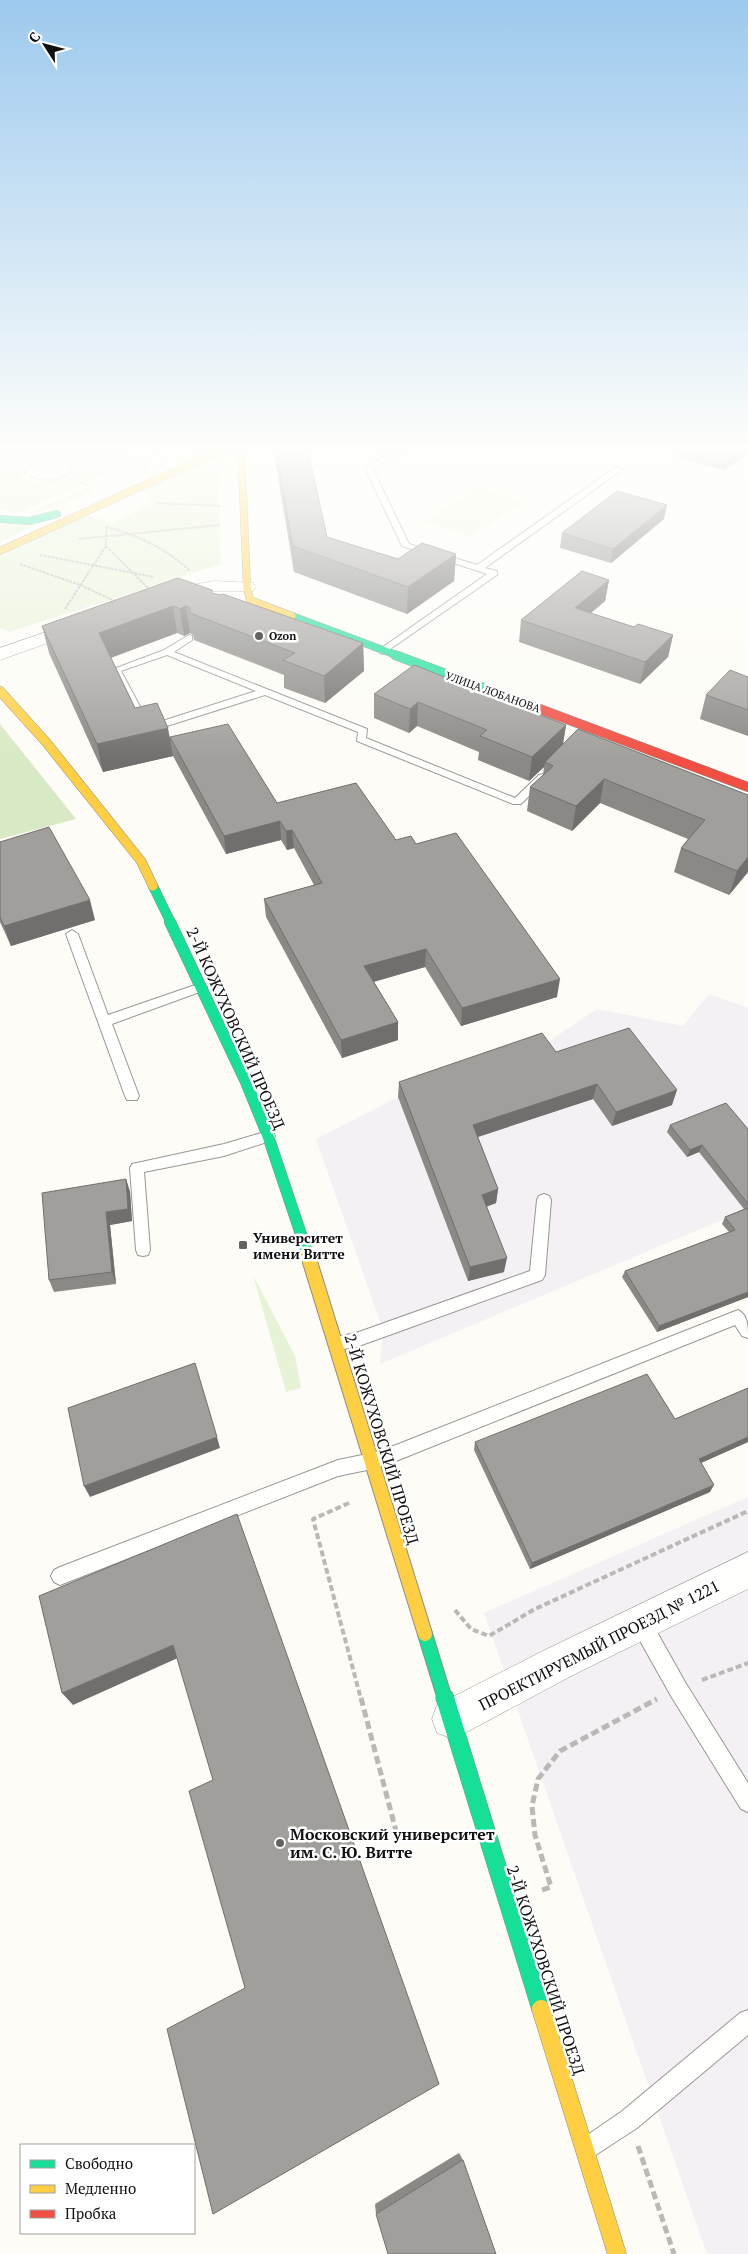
<svg xmlns="http://www.w3.org/2000/svg" width="748" height="2254" viewBox="0 0 748 2254" font-family="'PT Serif',serif">
<rect width="100%" height="100%" fill="#fdfcf7"/>
<path fill="#f5f0f3" d="M709,994L748,1008V1209L380,1364L383,1330L316,1139L398,1097L539,1048L597,1009L683,1026Z
M748,1497V2254H707L484,1613Z"/>
<path fill="#e7f3d7" d="M3,446H61L144,458L88,483L71,476L77,471V465L65,459L52,458L32,462L20,470L0,471V449Z
M196,465H217L221,564L9,632L0,628V557L86,515L113,523L152,502L144,490Z
M20,474C31,491 52,477 66,480C71,481 76,484 81,486L18,513L0,509V475Z
M86,488L93,491L54,508L27,514Z
M36,524L35,525L0,542V525Z
M253,1275L295,1356L301,1388L286,1392Z"/>
<path fill="#d8eac5" d="M0,724L76,819L0,839Z"/>
<path fill="#f0f6e1" d="M479,488L522,502L470,536L426,521Z"/>
<g fill="none" stroke-linecap="round" stroke-linejoin="round">
<defs>
<path id="lane" d="M401,446H410L373,469L409,544L477,565L616,467L623,469L485,568L497,571V575L383,654L380,653V649L487,574L402,546L365,468Z
M189,635L192,636V640L174,652L367,729L366,738L515,798L539,775L543,774L548,777L521,804H513L357,741L358,732L265,695L151,731H143L111,670L164,650ZM167,655L256,691L150,725L121,671Z
M72,930L78,934L108,1015L201,983L207,987L205,990L112,1024L139,1096L137,1100H127L125,1096L66,934Z
M268,1131L273,1132L275,1136L273,1140L224,1156L144,1172L150,1250L148,1255L143,1256L138,1255L136,1250L130,1168L132,1164L224,1144Z
M544,1194L549,1196L551,1200L545,1275L542,1280L356,1347L336,1350L330,1348L328,1343L330,1338L356,1333L530,1271L537,1200L539,1196Z
M738,1310C748,1315 748,1326 748,1338L742,1336L735,1325L396,1461L372,1469L338,1476L60,1585L54,1582L51,1576L54,1570L60,1567L338,1460L372,1453L396,1445Z
M641,1614L648,1616L685,1682L748,1783V1812L741,1809L671,1696L634,1630L632,1623L634,1616Z
M748,2010V2035L637,2128L591,2158L583,2154L579,2146L583,2138L621,2112L740,2013Z"/>
<path id="street" d="M92,446C113,446 151,443 164,462L157,473H147L145,470L149,463L146,459L99,450Z
M215,581L253,583L256,587L253,591H215L169,599L163,598L160,594L163,590L169,589Z
M81,620L87,621L90,625L87,629L0,660V648Z
M748,1552V1589L573,1675L465,1733L451,1738L437,1733L432,1719L437,1705L547,1649Z"/>
<path id="fast-far4" d="M0,519L29,521L57,514
M292,616L399,656"/>
<path id="fast-far3" d="M395,655L524,703
M153,886L171,923"/>
<path id="fast-far2" d="M170,922L246,1082L268,1136L307,1252"/>
<path id="fast-far1" d="M425,1634L445,1699"/>
<path id="fast" d="M445,1698L541,2009"/>
<path id="slow-far4" d="M241,446L247,587L250,600L292,616
M0,551L230,446"/>
<path id="slow-far3" d="M0,691L46,742L141,861L153,886"/>
<path id="slow-far2" d="M307,1252L311,1264"/>
<path id="slow-far1" d="M310,1262L425,1634"/>
<path id="slow" d="M541,2009L617,2254"/>
<path id="jam" d="M524,703L748,787"/>
</defs>
<use href="#lane" stroke="#979795" stroke-width="2"/>
<use href="#street" stroke="#979795" stroke-width="1"/>
<use href="#fast-far4" stroke="#8e8d8b" stroke-width="8"/>
<use href="#fast-far3" stroke="#8e8d8b" stroke-width="10"/>
<use href="#fast-far2" stroke="#8e8d8b" stroke-width="12"/>
<use href="#fast-far1" stroke="#8e8d8b" stroke-width="16"/>
<use href="#fast" stroke="#8e8d8b" stroke-width="19"/>
<use href="#slow-far4" stroke="#8e8d8b" stroke-width="8"/>
<use href="#slow-far3" stroke="#8e8d8b" stroke-width="10"/>
<use href="#slow-far2" stroke="#8e8d8b" stroke-width="12"/>
<use href="#slow-far1" stroke="#8e8d8b" stroke-width="16"/>
<use href="#slow" stroke="#8e8d8b" stroke-width="19"/>
<use href="#jam" stroke="#8e8d8b" stroke-width="10"/>
<path stroke="#b9b9b8" stroke-width="2" stroke-dasharray="3 1" stroke-linecap="butt" d="M50,461L66,462L72,467V471C59,482 40,484 26,474V470L33,464Z
M61,467L70,465
M0,473L26,472
M65,477L87,485
M157,503L221,506
M106,527C136,534 167,549 190,571
M79,539L220,525
M106,546L148,588
M40,555L154,577
M20,564L80,585L117,602
M65,609L106,546V526"/>
<path stroke="#b9b9b8" stroke-width="4" stroke-dasharray="6 3" stroke-linecap="butt" d="M349,1503L313,1519L361,1699
M455,1610L471,1629L489,1636L535,1609L748,1511
M702,1680L748,1663"/>
<path stroke="#b9b9b8" stroke-width="5" stroke-dasharray="8 4" stroke-linecap="butt" d="M361,1698L396,1831
M542,1890L551,1887L535,1835L532,1806L538,1779L560,1751L657,1699
M638,2146L674,2254"/>
<use href="#lane" fill="#fffffe" fill-rule="evenodd"/>
<use href="#street" fill="#fffffe" fill-rule="evenodd"/>
<use href="#fast-far4" stroke="#16e098" stroke-width="7"/>
<use href="#fast-far3" stroke="#16e098" stroke-width="9"/>
<use href="#fast-far2" stroke="#16e098" stroke-width="11"/>
<use href="#fast-far1" stroke="#16e098" stroke-width="14"/>
<use href="#fast" stroke="#16e098" stroke-width="18"/>
<use href="#slow-far4" stroke="#ffcf43" stroke-width="7"/>
<use href="#slow-far3" stroke="#ffcf43" stroke-width="9"/>
<use href="#slow-far2" stroke="#ffcf43" stroke-width="11"/>
<use href="#slow-far1" stroke="#ffcf43" stroke-width="14"/>
<use href="#slow" stroke="#ffcf43" stroke-width="18"/>
<use href="#jam" stroke="#f24e42" stroke-width="9"/>
</g>
<path fill="#8a8986" d="M274,446H307L327,537L398,559L456,554L454,581L407,614L294,572L275,459Z
M372,446H387L381,449Z
M682,446H748L747,454L724,470L679,458Z
M664,519L611,563L560,548L562,533Z
M609,580L605,601L591,613L634,627L673,635L668,657L640,684L519,642L521,620Z
M212,593L363,643L364,671L325,703L284,688V675L194,640L193,635L190,633L184,636L177,633L111,658L135,708L170,737L277,803L396,840L416,844L557,997L461,1026L425,967L374,982L398,1022V1040L342,1058L266,917L264,899L314,885L294,848L287,850L281,840L226,854L173,756L103,772L49,653L42,626Z
M748,677V736L700,719L706,695Z
M374,694L566,725L563,744L748,795V872L729,895L674,872L681,848L688,839L600,803L572,831L527,811L530,787L543,775L544,767L529,781L478,760L479,752L417,726L409,733L374,718Z
M0,842L95,920L11,946L0,922Z
M556,1052L672,1105L612,1126L593,1099L478,1137L498,1189L496,1203L486,1207L504,1272L468,1281L398,1097L399,1082Z
M670,1125L748,1129V1297L657,1332L622,1277L625,1271L729,1232L722,1224L725,1217L744,1209L699,1152L687,1157L667,1132Z
M126,1179L130,1192L132,1221L110,1225L116,1284L54,1292L49,1280Z
M748,1388V1442L701,1463L710,1492L530,1569L474,1450L475,1442L675,1419Z
M459,2153L463,2160L376,2214L375,2204Z"/>
<path fill="#716f6d" d="M381,446H387L381,449Z
M730,446H748V450L747,454L724,470Z
M667,505L664,519L611,563L613,549Z
M456,554L454,581L407,614L408,587Z
M609,580L605,601L572,629L575,608Z
M173,606L177,633L104,660L99,633Z
M186,606L190,633L184,636L180,609Z
M673,635L668,657L640,684L645,662Z
M363,643L364,671L325,703L324,676Z
M418,702L417,726L409,733L410,709Z
M566,725L562,749L545,762L544,767L529,781L532,757Z
M168,728L173,756L103,772L97,744Z
M604,779L600,803L572,831L576,806Z
M280,821L281,840L226,854L224,836Z
M292,830L294,848L287,850L286,831Z
M748,857V872L729,895L737,871Z
M90,900L95,920L11,946L4,926Z
M426,949L425,967L365,984L364,966Z
M560,979L557,997L461,1026L462,1008Z
M398,1022V1040L342,1058L341,1040Z
M597,1084L593,1099L471,1139L473,1125Z
M677,1090L672,1105L612,1126L616,1112Z
M702,1145L699,1152L687,1157L690,1150Z
M126,1179L130,1192L132,1221L110,1225L116,1284L112,1272L106,1212Z
M498,1189L496,1203L480,1209L482,1195Z
M507,1258L504,1272L468,1281L470,1267Z
M748,1292V1297L657,1332L659,1326Z
M217,1437L220,1448L90,1497L84,1486Z
M748,1437V1442L694,1466L699,1459Z
M714,1485L710,1492L530,1569L532,1563Z
M173,1645L180,1657L73,1705L62,1693Z"/>
<path fill="#a19f9c" stroke="#716f6d" d="M275,446H307L327,537L398,559L422,543L456,554L408,587L293,546Z
M617,491L667,505L613,549L562,533Z
M582,571L609,580L575,608L634,627L638,624L673,635L645,662L521,620Z
M178,578L212,590V593L220,595L223,594L363,643L324,676L283,660L295,653L190,613V608L186,606L180,609L173,606L99,633L135,708L157,703L168,728L97,744L42,626Z
M414,665L566,725L532,757L480,736L487,730L418,702L410,709L374,694Z
M730,670L748,677V710L706,695Z
M228,724L277,803L356,783L396,840L411,836L416,844L456,833L560,979L462,1008L426,949L364,966L398,1022L341,1040L264,899L322,883L292,830L286,831L280,821L224,836L170,737Z
M578,729L748,795V857L737,871L681,848L705,820L604,779L576,806L530,787L553,766L545,762Z
M49,827L90,900L4,926L0,917V842Z
M629,1028L677,1090L616,1112L597,1084L473,1125L498,1189L482,1195L507,1258L470,1267L399,1082L542,1033L556,1052Z
M726,1103L748,1129V1204L702,1145L690,1150L670,1125Z
M126,1179L128,1209L106,1212L112,1272L49,1280L42,1193Z
M748,1208V1292L659,1326L625,1271L735,1230L725,1217Z
M195,1363L217,1437L84,1486L68,1408Z
M647,1374L675,1419L748,1388V1437L699,1459L714,1485L532,1563L475,1442Z
M237,1514L439,2084L213,2214L167,2029L245,1988L189,1791L213,1780L173,1645L62,1693L39,1596Z
M463,2160L496,2254H388L376,2214Z"/>
<linearGradient id="sky" x2="0" y2="1"><stop stop-color="#9dc9ee"/><stop offset="0.59" stop-color="#fefefb"/><stop offset="1" stop-color="#fefefb" stop-opacity="0"/></linearGradient>
<rect width="748" height="762" fill="url(#sky)"/>
<g fill="#646362" stroke="#fff" stroke-width="2">
<circle cx="259" cy="636" r="5"/>
<rect x="238" y="1240" width="10" height="10" rx="2.5"/>
<circle cx="280" cy="1843" r="5"/>
</g>
<g text-anchor="middle" dominant-baseline="central" stroke-width="5" stroke-linejoin="round" paint-order="stroke">
<g font-size="11" font-weight="bold" fill="#111" stroke="#fff" text-anchor="start">
<text x="269" y="636">Ozon</text>
</g>
<g font-size="11" fill="#111" stroke="#fff">
<text transform="translate(493 692) rotate(20)">УЛИЦА ЛОБАНОВА</text>
</g>
<g font-size="14" font-weight="bold" fill="#111" stroke="#fff" text-anchor="start">
<text x="253" y="1237">Университет<tspan x="253" dy="16">имени Витте</tspan></text>
</g>
<g font-size="16" fill="#111" stroke="#fff">
<text transform="translate(236 1028) rotate(66)">2-Й КОЖУХОВСКИЙ ПРОЕЗД</text>
<text transform="translate(382 1439) rotate(73)">2-Й КОЖУХОВСКИЙ ПРОЕЗД</text>
<text transform="translate(599 1645) rotate(-27)">ПРОЕКТИРУЕМЫЙ ПРОЕЗД № 1221</text>
<text transform="translate(546 1970) rotate(72)">2-Й КОЖУХОВСКИЙ ПРОЕЗД</text>
</g>
<g font-size="16" font-weight="bold" fill="#111" stroke="#fff" text-anchor="start">
<text x="290" y="1834">Московский университет<tspan x="290" dy="18">им. С. Ю. Витте</tspan></text>
</g>
</g>
<rect x="20" y="2144" width="175" height="90" fill="#ffffff" stroke="#a0a0a0"/>
<rect x="30" y="2160" width="25" height="8" fill="#16e098" stroke="#a0a0a0"/>
<text x="65" y="2169" font-size="15" fill="#111111">Свободно</text>
<rect x="30" y="2185" width="25" height="8" fill="#ffcf43" stroke="#a0a0a0"/>
<text x="65" y="2194" font-size="15" fill="#111111">Медленно</text>
<rect x="30" y="2210" width="25" height="8" fill="#f24e42" stroke="#a0a0a0"/>
<text x="65" y="2219" font-size="15" fill="#111111">Пробка</text>
<g transform="translate(45 45) rotate(306)" stroke="#ffffff" stroke-width="4" paint-order="stroke">
<path d="M0-4L9 19L0 12L-9 19Z" fill="#111111"/>
<text y="-8" font-size="14" font-weight="bold" text-anchor="middle" fill="#111111">С</text>
</g>
</svg>
